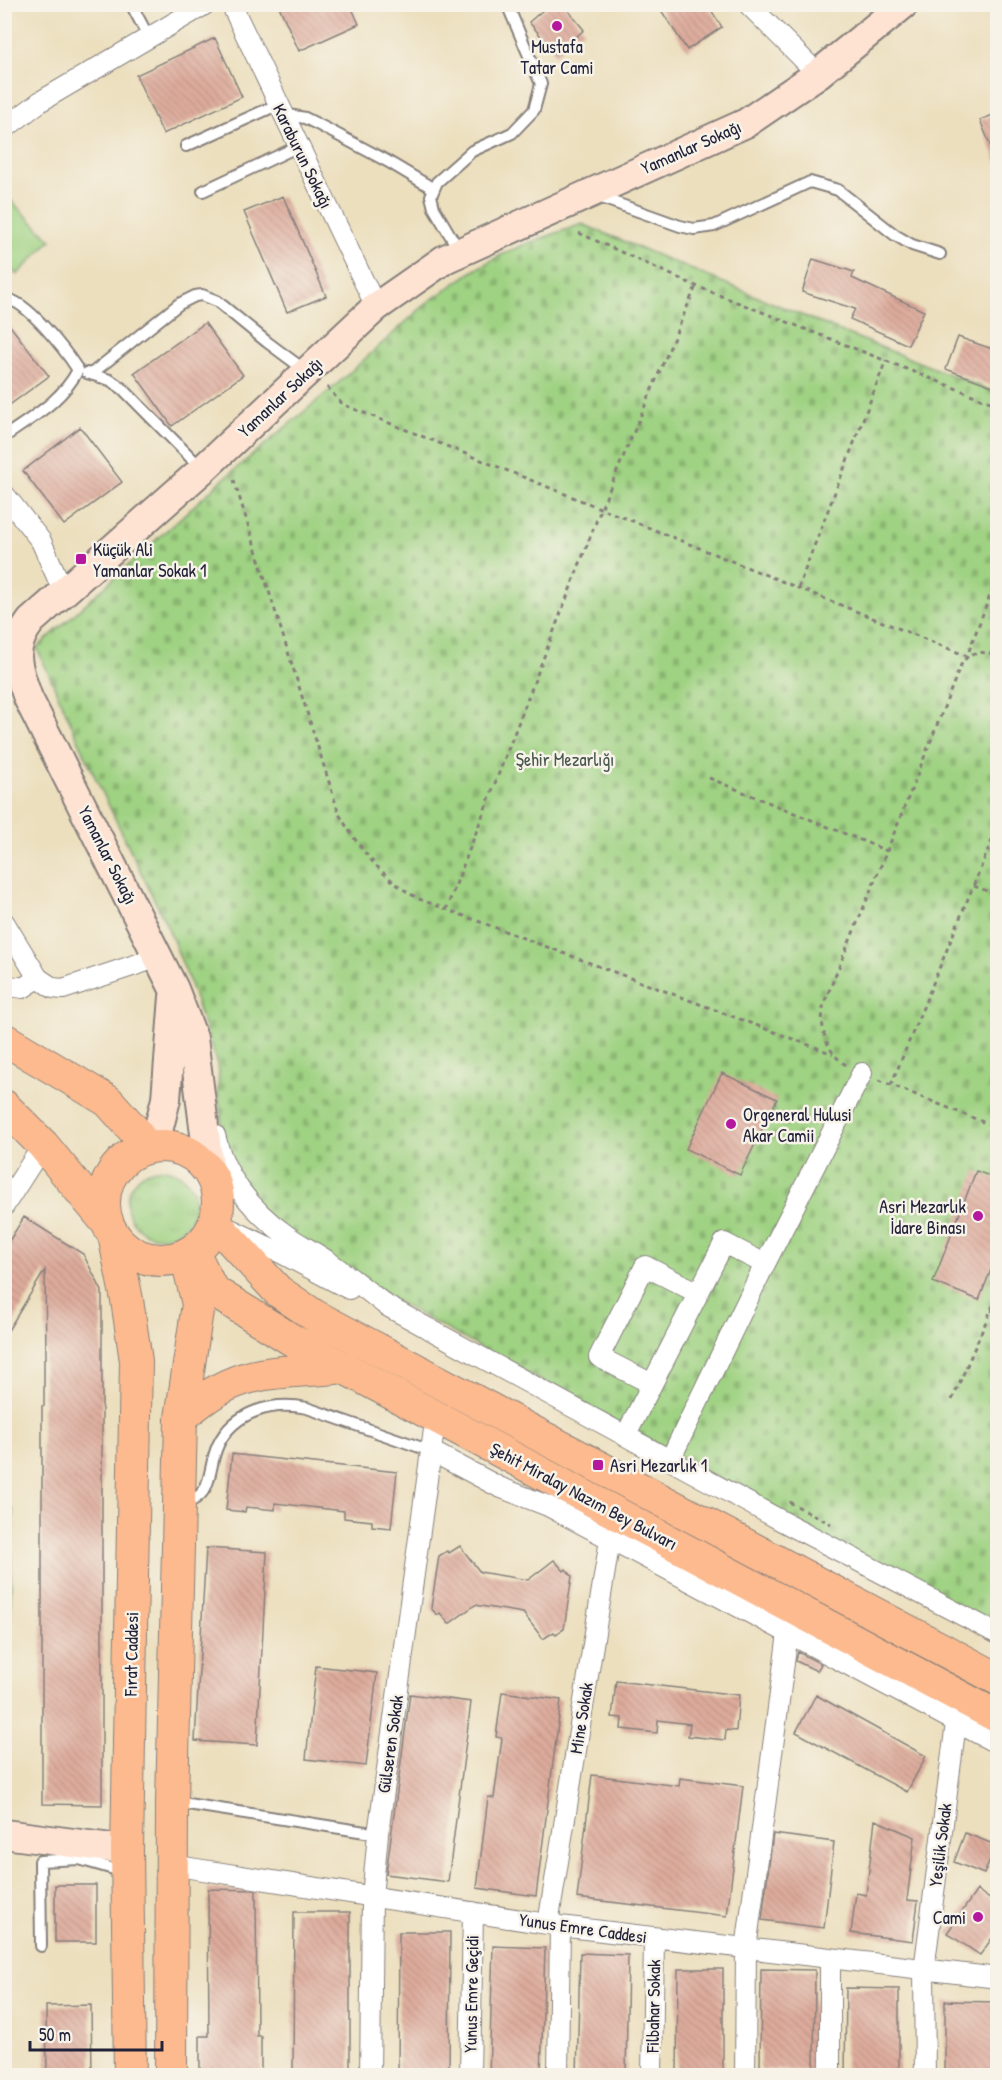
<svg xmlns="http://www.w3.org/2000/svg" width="1002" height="2080" viewBox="0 0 1002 2080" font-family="'Patrick Hand',sans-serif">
<defs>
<pattern id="grass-tufts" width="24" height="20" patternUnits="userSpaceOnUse" patternTransform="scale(1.5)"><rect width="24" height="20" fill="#9fd282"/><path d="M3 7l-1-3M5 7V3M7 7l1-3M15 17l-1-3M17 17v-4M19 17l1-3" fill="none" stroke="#89b471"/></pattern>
<pattern id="cemetery-stones" width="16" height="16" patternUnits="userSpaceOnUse" patternTransform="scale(1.5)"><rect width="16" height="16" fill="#9fd282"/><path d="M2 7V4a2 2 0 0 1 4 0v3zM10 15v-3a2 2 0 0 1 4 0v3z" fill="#89b471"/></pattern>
<pattern id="building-back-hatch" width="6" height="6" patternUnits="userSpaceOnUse" patternTransform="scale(1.5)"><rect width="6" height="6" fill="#ddab9b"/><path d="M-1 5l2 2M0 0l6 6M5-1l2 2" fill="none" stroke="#bd9386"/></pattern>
</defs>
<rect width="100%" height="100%" fill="#f7f3e8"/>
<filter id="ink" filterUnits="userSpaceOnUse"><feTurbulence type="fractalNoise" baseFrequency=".0167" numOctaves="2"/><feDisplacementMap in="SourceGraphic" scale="12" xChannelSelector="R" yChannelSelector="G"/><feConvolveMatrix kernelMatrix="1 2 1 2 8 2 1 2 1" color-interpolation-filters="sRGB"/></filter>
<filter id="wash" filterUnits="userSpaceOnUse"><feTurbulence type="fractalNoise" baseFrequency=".008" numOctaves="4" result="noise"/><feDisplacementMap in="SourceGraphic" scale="24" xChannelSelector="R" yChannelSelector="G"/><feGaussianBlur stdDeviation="1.35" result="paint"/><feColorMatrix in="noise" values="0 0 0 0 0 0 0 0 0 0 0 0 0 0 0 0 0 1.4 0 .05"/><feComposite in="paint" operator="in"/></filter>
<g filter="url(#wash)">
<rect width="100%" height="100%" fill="#ecdfbe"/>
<path fill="url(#grass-tufts)" stroke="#607a5e" stroke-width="1.5" d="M127 1203a34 34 0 1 1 68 0a34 34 0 1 1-68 0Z
M5,1506L13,1509L8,1710L4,1708Z"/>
<path fill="url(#cemetery-stones)" stroke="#607a5e" stroke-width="1.5" d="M582,224L835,329L997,393L998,602L992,617L998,622L997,1632L308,1253L254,1207L224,1139L218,1094L219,1070L187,975L168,928L96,779L37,648L220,482L336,385L428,302L473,271L499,256L528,243Z"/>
<path fill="#9fd282" stroke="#607a5e" stroke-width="1.5" d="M4,194L51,240L17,275L5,263Z"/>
<g id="blocks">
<path fill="url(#building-back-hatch)" d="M278,4H350L359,24L299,51Z
M550,4H563L584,30L556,54L529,22Z
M657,4H707L722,27L687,50Z
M215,38L242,97L163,134L136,75Z
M998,113V162H997L980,120Z
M283,196L326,296L287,312L244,212Z
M813,259L854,272L852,278L924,311L908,345L850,319L855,309L802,292Z
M4,318L49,376L4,409Z
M205,323L243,375L172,426L134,373Z
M958,337L998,351V388L946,369Z
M80,427L122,482L64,525L23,471Z
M722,1073L777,1099L740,1175L686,1149Z
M976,1171L998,1179V1252L979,1300L933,1282Z
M24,1217L83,1254L102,1291V1805L42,1804V1406H44V1359H46L45,1270L4,1337V1249Z
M232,1454L397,1472L391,1528L372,1526V1521L344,1518V1511L275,1503V1510L246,1507L245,1512L226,1510Z
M460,1546L480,1572L528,1580L554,1560L564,1571L566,1569L572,1576L564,1629L556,1634L554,1632L543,1639L523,1613L475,1605L449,1624L440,1613L437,1615L431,1608L439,1556L447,1551L449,1553Z
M206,1548L267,1552L257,1745L195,1741Z
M798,1652L821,1664L817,1671L796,1661Z
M316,1666L377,1673L366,1766L306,1759Z
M616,1681L739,1695L736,1731L726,1730L725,1740L688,1736L690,1724L658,1720L657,1733L621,1729L622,1718L612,1717Z
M502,1692L561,1700L536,1896L477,1888L488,1797L494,1798L502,1738L496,1737Z
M410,1694L471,1702L448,1882L386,1874Z
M816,1695L926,1756L907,1792L796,1732Z
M592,1775L679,1786L680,1778L743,1786L727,1916L577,1898Z
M875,1820L915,1837L907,1900L918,1901L913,1941L851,1933L856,1893L866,1895Z
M965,1833L996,1845L984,1874L954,1862Z
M773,1834L834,1842L824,1928L762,1920Z
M55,1885H96V1942H55Z
M208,1889L256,1890L257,2036H261V2075H200V2036H209Z
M977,1890L998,1905V1930L980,1955L947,1933Z
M294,1912H350V2075H293Z
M399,1932H450L449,2076H398Z
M493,1946L545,1948L541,2076H489Z
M580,1953L628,1955L626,2076H577Z
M678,1969H723V2076H677Z
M761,1969L815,1970L814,2071L760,2070Z
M846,1988L899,1989V2076H845Z
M945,2001L998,2002V2076H945Z
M91,2005L92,2076H47L46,2006Z"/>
</g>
</g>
<g filter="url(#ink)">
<use href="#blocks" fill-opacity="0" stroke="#87807c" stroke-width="1.5"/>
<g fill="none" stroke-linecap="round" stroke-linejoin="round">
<defs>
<path id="lane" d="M131,4L149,38
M283,114L305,118L321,126L387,161L434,189
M186,146L279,104
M203,191L299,146
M596,196L680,226L694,229L714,226L810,182L838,190L895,235L912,245L940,254
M460,252L434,208L431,196L437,182L472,151L512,133L534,110L541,84L507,4
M4,299C25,297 67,353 78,370C62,401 32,417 4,437
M87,373L110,380L123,389L202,469
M91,374L179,304L195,296L202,295L217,301L267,342L306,371
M182,1505C216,1494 206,1471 218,1445C234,1411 273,1401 307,1408L431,1451
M175,1802L378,1834
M41,1946L40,1861L79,1859L124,1872"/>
<path id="street" d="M231,4L376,307
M748,4L818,74
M4,129L41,101L206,4
M4,494L41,541L64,593
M4,922L38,978L53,988L63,989L159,957
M4,985L23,988L38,978
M215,1135C223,1175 252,1211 285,1234C300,1245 317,1253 332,1264C350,1277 369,1292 387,1306L782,1521L998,1634
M4,1206L43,1145
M228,1228L281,1253L349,1289
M652,1384L599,1357L645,1266L698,1293
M626,1435L724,1243L765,1264
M431,1451L499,1487L548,1506L998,1744
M670,1460L765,1264L862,1073
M171,1865L560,1926L998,1978
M548,1924L612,1527
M370,2076L372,1897L378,1834L436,1415
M470,2076L473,1912
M558,2076L560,1926
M652,2076L654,1937
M745,2076L746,1949L788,1633
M830,2076V1959
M925,2076L924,1970L956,1723"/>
<path id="secondary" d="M154,1147L166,1099L174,997
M210,1174L193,1038L174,989L28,698C17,666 9,650 31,621L202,470L376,307L445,259L746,123L818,74L904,4
M4,1834L127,1850"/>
<path id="primary" d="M4,1039L108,1101L134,1130L147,1148
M4,1106L43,1145L108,1224
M104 1203a57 57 0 1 1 114 0a57 57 0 1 1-114 0Z
M215,1223L278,1291L315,1316L998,1679
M114,1235L127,1300L136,1361L127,1850L130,2076
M193,1251L211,1288L218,1294L292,1340L998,1717
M181,1418C237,1365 274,1375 344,1367
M171,2076L172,1802L181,1418L198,1304L188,1263"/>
</defs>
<use href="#lane" stroke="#87807c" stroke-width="14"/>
<use href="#street" stroke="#87807c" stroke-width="22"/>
<use href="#secondary" stroke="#87807c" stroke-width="32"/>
<use href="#primary" stroke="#87807c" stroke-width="34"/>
<path stroke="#87807c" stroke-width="3" stroke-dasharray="4.5 4.5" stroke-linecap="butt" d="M579,233L696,286L998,405
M327,387L342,404L967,656L998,574
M234,480L339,814C360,850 383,879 419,899L833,1054
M798,588L886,360
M709,778L887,851
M974,886L998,895
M446,910L601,509L696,286
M846,1065C825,1051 819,1027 824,1003L887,851L960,667C968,650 981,651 998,655
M879,1080L998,1128
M891,1085L998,826
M991,1310L998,1313
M952,1400L998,1294
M789,1502L831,1524"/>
<use href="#lane" stroke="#fff" stroke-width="10"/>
<use href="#street" stroke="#fff" stroke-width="20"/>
<use href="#secondary" stroke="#fee3d2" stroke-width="28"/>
<use href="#primary" stroke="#fcba8e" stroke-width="32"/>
</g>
</g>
<g fill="#b5179e" stroke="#f7f3e8" stroke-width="2">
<circle cx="557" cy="26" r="6"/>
<rect x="75" y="553" width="12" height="12" rx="3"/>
<circle cx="731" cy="1124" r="6"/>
<circle cx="978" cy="1216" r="6"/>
<rect x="592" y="1459" width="12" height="12" rx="3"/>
<circle cx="978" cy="1917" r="6"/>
</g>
<g text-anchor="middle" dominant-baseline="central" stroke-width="5" stroke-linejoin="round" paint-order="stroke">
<g font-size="18" fill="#22223b" stroke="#f7f3e8" text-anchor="start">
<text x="557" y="46" text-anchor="middle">Mustafa<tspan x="557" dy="21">Tatar Cami</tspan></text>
<text x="93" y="549">Küçük Ali<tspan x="93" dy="21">Yamanlar Sokak 1</tspan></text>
<text x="743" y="1114">Orgeneral Hulusi<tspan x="743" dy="21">Akar Camii</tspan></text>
<text x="966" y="1206" text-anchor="end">Asri Mezarlık<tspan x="966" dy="21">İdare Binası</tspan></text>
<text x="610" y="1465">Asri Mezarlık 1</text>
<text x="966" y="1917" text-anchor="end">Cami</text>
</g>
<g font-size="18" fill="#22223b" stroke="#f7f3e8">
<text transform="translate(691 147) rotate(-24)">Yamanlar Sokağı</text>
<text transform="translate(303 156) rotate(64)">Karaburun Sokağı</text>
<text transform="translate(280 397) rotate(-43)">Yamanlar Sokağı</text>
<text transform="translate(108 855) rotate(63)">Yamanlar Sokağı</text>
<text transform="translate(584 1496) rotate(28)">Şehit Miralay Nazım Bey Bulvarı</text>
<text transform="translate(131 1654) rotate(-89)">Fırat Caddesi</text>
<text transform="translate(581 1718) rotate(-81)">Mine Sokak</text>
<text transform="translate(390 1744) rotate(-82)">Gülseren Sokak</text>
<text transform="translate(940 1845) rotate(-83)">Yeşilik Sokak</text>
<text transform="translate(583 1928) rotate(8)">Yunus Emre Caddesi</text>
<text transform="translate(471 1994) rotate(-89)">Yunus Emre Geçidi</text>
<text transform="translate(653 2006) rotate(-89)">Filbahar Sokak</text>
</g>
<g font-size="18" fill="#485750" stroke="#f7f3e8">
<text x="565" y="759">Şehir Mezarlığı</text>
</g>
</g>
<rect width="1002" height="2080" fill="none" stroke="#f7f3e8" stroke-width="24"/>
<path d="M30 2041v9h132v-9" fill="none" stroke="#22223b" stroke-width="3"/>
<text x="39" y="2041" font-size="18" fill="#22223b" stroke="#f7f3e8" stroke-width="4.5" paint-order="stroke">50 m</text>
</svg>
